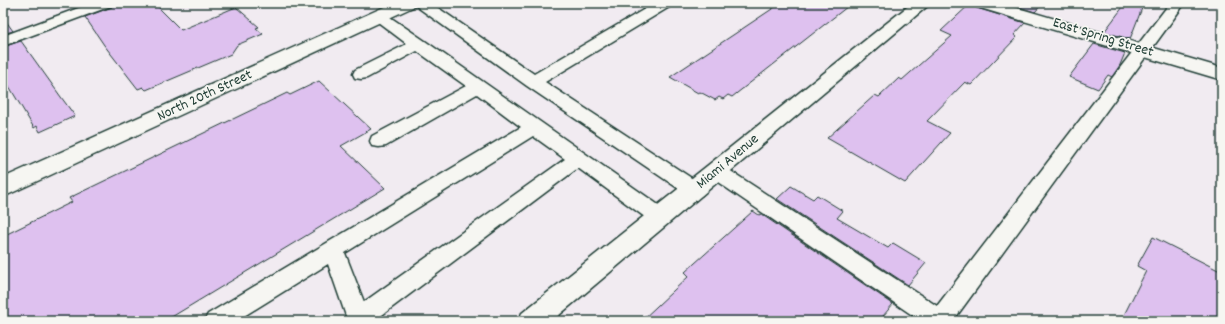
<svg xmlns="http://www.w3.org/2000/svg" width="1225" height="324" viewBox="0 0 1225 324" font-family="Dekko,sans-serif">
<rect width="100%" height="100%" fill="#f1ebf1"/>
<filter id="ink" filterUnits="userSpaceOnUse"><feTurbulence type="fractalNoise" baseFrequency=".025" numOctaves="2"/><feDisplacementMap in="SourceGraphic" scale="8" xChannelSelector="R" yChannelSelector="G"/><feConvolveMatrix kernelMatrix="1 2 1 2 8 2 1 2 1" color-interpolation-filters="sRGB"/></filter>
<g filter="url(#ink)">
<path fill="#dec1ef" stroke="#1f3d34" d="M114,3H154L181,30L236,7L259,27L256,28L263,34L237,45L231,54L146,90L143,87L138,89L104,45L85,17L112,7Z
M781,3H852L732,97L728,95L723,99L719,97L715,100L700,92L698,93L670,77Z
M971,3H974L977,8L1025,23L1014,35L1017,37L971,85L965,82L927,121L950,133L905,183L827,138L875,95L879,97L899,78L902,80L952,36L941,31Z
M1006,3H1043L1035,12Z
M1126,3H1144L1130,39L1104,32Z
M3,17L13,31L3,34Z
M21,41L61,97L75,116L40,132L37,126L34,128L3,76V47Z
M1094,44L1125,53L1120,65L1112,77L1108,75L1098,89L1069,77Z
M319,81L371,129L341,146L385,188L165,321H3V236L72,202L69,198L287,93L290,95Z
M791,186L813,199L817,195L843,211L837,218L888,248L893,243L926,263L908,285L777,199Z
M753,211L759,215L761,214L893,304L879,321H641L689,276L685,272Z
M1153,237L1222,272V321H1121L1146,271L1137,266Z"/>
<g fill="none" stroke-linecap="round" stroke-linejoin="round">
<defs>
<path id="service" d="M92,3H113L111,6L3,46V36Z
M414,3H431L534,74L655,3H673L671,6L545,82L702,185L705,190L702,195L695,197L688,195L527,86L416,6Z
M1170,3H1185L953,321H921L709,176L706,171L709,166L716,164L723,166L937,306Z
M379,11L384,13L425,41L667,211L670,217L667,223L660,225L653,223L578,168L374,321H344L346,316L328,264L236,321H204L208,314L521,127L477,94L386,146L379,147L372,146L370,141L372,136L466,86L417,51L367,78L361,79L355,78L353,74L355,70L407,44L374,19L371,16L374,13ZM533,136L565,159L364,302L345,253Z"/>
<path id="minor" d="M393,3H415L413,7L3,197V178Z
M912,3H931L552,321H518L522,313Z
M975,3H1001L1222,68V80L977,7Z"/>
</defs>
<use href="#service" stroke="#1f3d34" stroke-width="3"/>
<use href="#minor" stroke="#1f3d34" stroke-width="3"/>
<use href="#service" fill="#f6f6f2" fill-rule="evenodd"/>
<use href="#minor" fill="#f6f6f2" fill-rule="evenodd"/>
</g>
</g>
<g text-anchor="middle" dominant-baseline="central" stroke-width="3.5" stroke-linejoin="round" paint-order="stroke">
<g font-size="15" fill="#1f3d34" stroke="#f6f6f2">
<text transform="translate(1103 38) rotate(17)">East Spring Street</text>
<text transform="translate(205 96) rotate(-25)">North 20th Street</text>
<text transform="translate(728 162) rotate(-40)">Miami Avenue</text>
</g>
</g>
<rect width="1225" height="324" fill="none" stroke="#f6f6f2" stroke-width="16"/>
<rect x="8" y="8" width="1209" height="308" fill="none" stroke="#1f3d34" stroke-width="1.5" filter="url(#ink)"/>
</svg>
